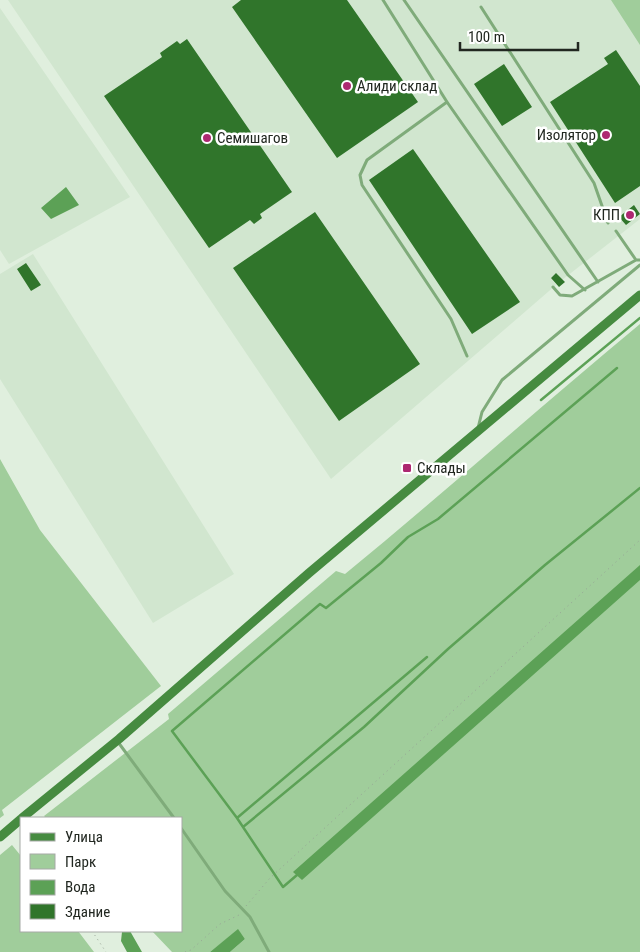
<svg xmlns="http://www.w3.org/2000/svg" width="640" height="952" viewBox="0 0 640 952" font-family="'Roboto Condensed',sans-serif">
<rect width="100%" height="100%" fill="#e0efde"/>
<path fill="#d1e6cf" d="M8,0H640V219L562,280L556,273L551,278L556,285L331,479Z
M0,8L130,197L9,264L0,250Z
M33,254L234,574L153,623L0,379V274Z"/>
<path fill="#a0cd9b" d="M611,0H640V45Z
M640,324V952H230L245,939L238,930L210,952H172L152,931H181V818H46L44,816L169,719L168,714L336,571L345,574C445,492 541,406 640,324Z
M0,459L40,530L161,686L2,810L4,815L0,818Z
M12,845L21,856V931H78L94,952H0V855Z"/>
<path fill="#5ca156" d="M66,187L79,205L51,219L41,208Z
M640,565V580L302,880L293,872Z
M238,929L245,939L230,952H210Z
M130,931L142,952H127L121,941L122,932Z"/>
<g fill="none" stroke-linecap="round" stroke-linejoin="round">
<path stroke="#5ca156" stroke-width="2.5" d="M541,400L640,318
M237,818L427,657
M243,827L364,727L448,649L545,565L640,488
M297,875L283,887L237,818L172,731L320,604L326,608L381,563L408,537L438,519L617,368"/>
</g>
<path fill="#30752b" d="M241,0H347L418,102L337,158L232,7Z
M187,39L292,192L260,214L262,218L254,224L250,220L209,248L104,96L162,57L160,53L177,41L180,44Z
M616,50L640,86V186L615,203L550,102L608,64L604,58Z
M504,64L532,107L502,126L474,84Z
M413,149L520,302L472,334L369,180Z
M634,205L640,214L626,225L619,217Z
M315,212L420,364L339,421L233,268Z
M26,263L41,285L31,291L17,269Z
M556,273L565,282L559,287L551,278Z"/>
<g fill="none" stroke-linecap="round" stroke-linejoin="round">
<path stroke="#96a295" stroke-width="1" stroke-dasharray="1 4" stroke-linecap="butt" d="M246,906L270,878L640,540
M92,931L106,952
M185,952L191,950L220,924L239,915"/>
<path stroke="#7fab7a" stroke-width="3" d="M383,0L447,102L568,275L585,290
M404,0L598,282
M481,7L594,183L608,223
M447,102L367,160L360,175L362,185L451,319L467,356
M616,231L636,260H640
M553,287L560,295L572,296L636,260
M478,428L482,412L502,380L640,265
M118,742L174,818
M181,828L225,891L250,917L269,952"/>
<path stroke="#468b40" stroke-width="9" d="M22,818L119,739L309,573L640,295
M0,837L21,819"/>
</g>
<g fill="#ad2871" stroke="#fff" stroke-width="2">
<circle cx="347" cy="86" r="5"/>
<circle cx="606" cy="135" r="5"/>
<circle cx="207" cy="138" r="5"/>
<circle cx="630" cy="215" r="5"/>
<rect x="402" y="463" width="10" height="10" rx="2.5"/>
</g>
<g text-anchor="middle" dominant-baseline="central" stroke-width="5" stroke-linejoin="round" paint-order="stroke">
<g font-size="15" fill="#212720" stroke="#fff" text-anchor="start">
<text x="357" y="86">Алиди склад</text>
<text x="596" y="135" text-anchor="end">Изолятор</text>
<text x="217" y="138">Семишагов</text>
<text x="620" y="215" text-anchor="end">КПП</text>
<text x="417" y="468">Склады</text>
</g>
</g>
<rect x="20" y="817" width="162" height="115" fill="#ffffff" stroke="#a6a9a6"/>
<rect x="30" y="833" width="25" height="8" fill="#468b40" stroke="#a6a9a6"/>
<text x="65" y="842" font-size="15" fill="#212720">Улица</text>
<rect x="30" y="854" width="25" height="15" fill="#a0cd9b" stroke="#a6a9a6"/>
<text x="65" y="867" font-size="15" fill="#212720">Парк</text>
<rect x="30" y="880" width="25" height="15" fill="#5ca156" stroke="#a6a9a6"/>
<text x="65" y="892" font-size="15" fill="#212720">Вода</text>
<rect x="30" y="904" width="25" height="15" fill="#30752b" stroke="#a6a9a6"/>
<text x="65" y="917" font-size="15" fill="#212720">Здание</text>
<path d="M460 42v8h118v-8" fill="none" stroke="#212720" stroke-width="2.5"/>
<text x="468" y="42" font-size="15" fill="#212720" stroke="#ffffff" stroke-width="4" paint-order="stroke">100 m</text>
</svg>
